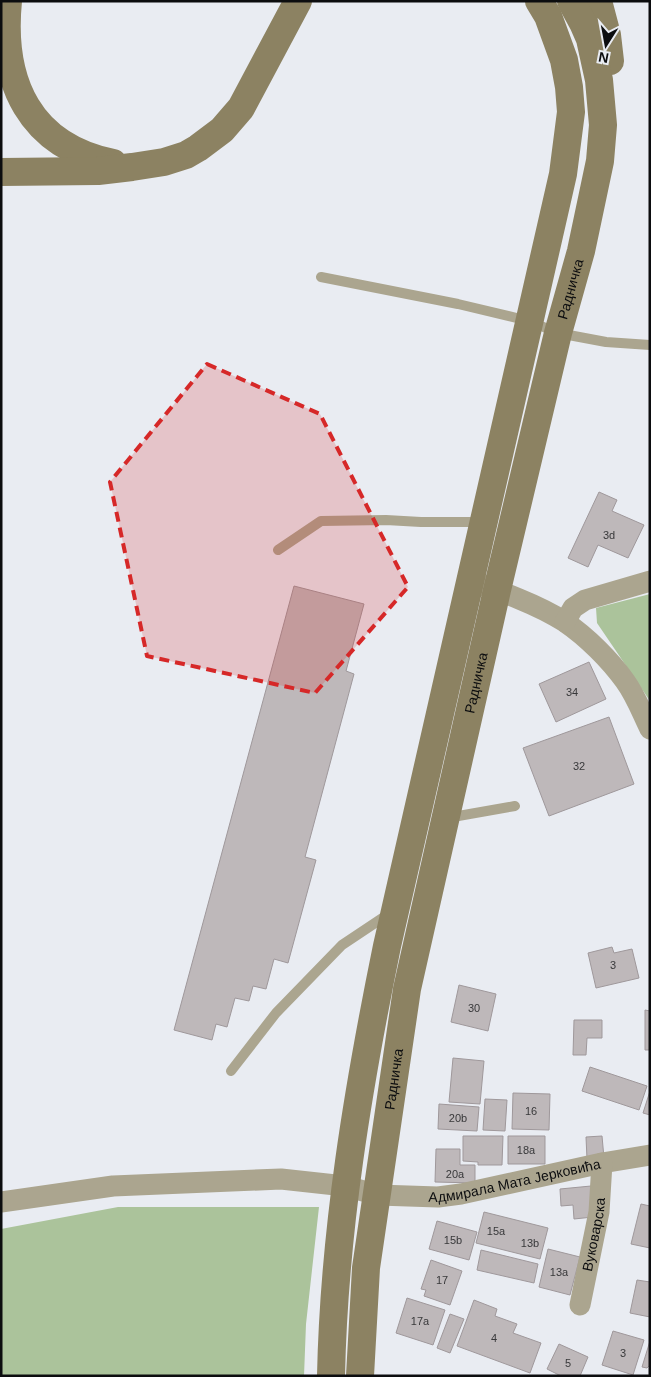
<svg xmlns="http://www.w3.org/2000/svg" width="651" height="1377" viewBox="0 0 651 1377" font-family="Arial,sans-serif">
<rect width="100%" height="100%" fill="#e9ecf2"/>
<path fill="#abc39b" d="M650,594V701L597,623L596,608Z
M118,1207H319L306,1324L304,1376H1V1229Z"/>
<path fill="#beb8ba" stroke="#9f989b" d="M599,492L617,500L612,511L644,525L628,558L598,545L588,567L568,558Z
M294,586L364,604L346,671L354,674L305,857L316,860L288,963L274,959L266,989L253,986L249,1001L235,998L227,1027L216,1024L212,1040L174,1030Z
M589,662L606,699L556,722L539,684Z
M609,717L634,784L549,816L523,748Z
M612,947L614,953L632,949L639,978L596,988L588,953Z
M459,985L496,994L488,1031L451,1022Z
M645,1010L650,1011V1050H645Z
M574,1020H602V1038H587L586,1055H573Z
M453,1058L484,1061L480,1104L449,1102Z
M590,1067L647,1086L639,1110L582,1091Z
M650,1091V1115L643,1113Z
M513,1093L550,1094L549,1130L512,1129Z
M485,1099L507,1100L505,1131L483,1130Z
M439,1104L479,1107L477,1131L438,1129Z
M463,1136H503L502,1165H478V1162L463,1161Z
M508,1136H545V1164H508Z
M602,1136L604,1158L587,1159L586,1137Z
M436,1149H460V1165H475V1183L435,1182Z
M591,1186L593,1217L574,1219L573,1205L561,1206L560,1189Z
M641,1204L650,1206V1248L631,1244Z
M484,1212L548,1228L540,1259L476,1243Z
M437,1221L477,1232L469,1260L429,1249Z
M548,1249L580,1257L570,1295L539,1287Z
M481,1250L538,1264L534,1283L477,1270Z
M431,1260L462,1271L450,1305L424,1296L426,1290L421,1289Z
M637,1280L650,1282V1317L630,1313Z
M407,1298L445,1310L433,1345L396,1333Z
M474,1300L497,1309L495,1316L517,1324L513,1333L541,1343L530,1373L457,1346Z
M450,1314L464,1319L450,1353L437,1348Z
M613,1331L644,1340L633,1375L602,1365Z
M650,1341V1365L647,1368L642,1367Z
M559,1344L588,1357L580,1376H561L547,1369Z"/>
<g fill="none" stroke-linecap="round" stroke-linejoin="round">
<path stroke="#aba58f" stroke-width="10" d="M321,277L458,304L529,321L558,333L606,342L650,345
M278,550L321,521L386,520L421,522H482
M447,818L515,806
M231,1071L276,1013L342,945L390,913"/>
<g stroke="#aba58f" stroke-width="21">
<path d="M470,581C502,592 537,604 565,622C587,637 610,660 625,681C636,696 642,713 650,729"/>
<path d="M565,622L573,608L585,600L650,581"/>
<path id="s1" d="M1,1202L113,1186L281,1179L345,1186L378,1195L438,1197L461,1194L602,1163L650,1155"/>
<path id="s2" d="M580,1305L599,1212L602,1163"/>
</g>
<g stroke="#8c8262" stroke-width="28">
<path d="M8,1C0,83 30,146 113,163"/>
<path d="M598,1L607,35L610,61"/>
<path d="M1,172L98,171L132,167L164,162L186,155L198,148L222,130L241,108L298,1"/>
<path d="M331,1376C334,1231 358,1088 387,946L563,174L571,112L569,87L564,60L548,16L539,1"/>
<path id="s3" d="M360,1376L366,1268L407,989L497,590L558,333L581,251L600,161L603,125L599,80L590,39L583,23L571,1"/>
</g>
</g>
<path fill="#d62828" fill-opacity="0.2" stroke="#d62828" stroke-width="4" stroke-dasharray="10 6" stroke-linejoin="round" d="M207,364L320,414L408,587L315,693L147,656L110,482Z"/>
<g text-anchor="middle" dominant-baseline="central" stroke-width="5" stroke-linejoin="round" paint-order="stroke">
<g font-size="11" fill="#38383a">
<text x="609" y="535">3d</text>
<text x="572" y="692">34</text>
<text x="579" y="766">32</text>
<text x="613" y="965">3</text>
<text x="474" y="1008">30</text>
<text x="531" y="1111">16</text>
<text x="458" y="1118">20b</text>
<text x="526" y="1150">18a</text>
<text x="455" y="1174">20a</text>
<text x="496" y="1231">15a</text>
<text x="453" y="1240">15b</text>
<text x="530" y="1243">13b</text>
<text x="559" y="1272">13a</text>
<text x="442" y="1280">17</text>
<text x="420" y="1321">17a</text>
<text x="494" y="1338">4</text>
<text x="623" y="1353">3</text>
<text x="568" y="1363">5</text>
</g>
<g font-size="14" fill="#0c0d0f" stroke="#e9ecf2">
<text stroke="none"><textPath href="#s3" startOffset="1109">Радничка</textPath></text>
<text stroke="none"><textPath href="#s3" startOffset="704">Радничка</textPath></text>
<text stroke="none"><textPath href="#s3" startOffset="299">Радничка</textPath></text>
<text stroke="none"><textPath href="#s1" startOffset="518">Адмирала Мата Јерковића</textPath></text>
<text stroke="none"><textPath href="#s2" startOffset="72">Вуковарска</textPath></text>
</g>
</g>
<rect width="651" height="1377" fill="none" stroke="#0c0d0f" stroke-width="5"/>
<g transform="translate(606 45) rotate(191)" stroke="#e9ecf2" stroke-width="4" paint-order="stroke">
<path d="M0-4L9 19L0 12L-9 19Z" fill="#0c0d0f"/>
<text y="-8" font-size="14" font-weight="bold" text-anchor="middle" fill="#0c0d0f">N</text>
</g>
</svg>
